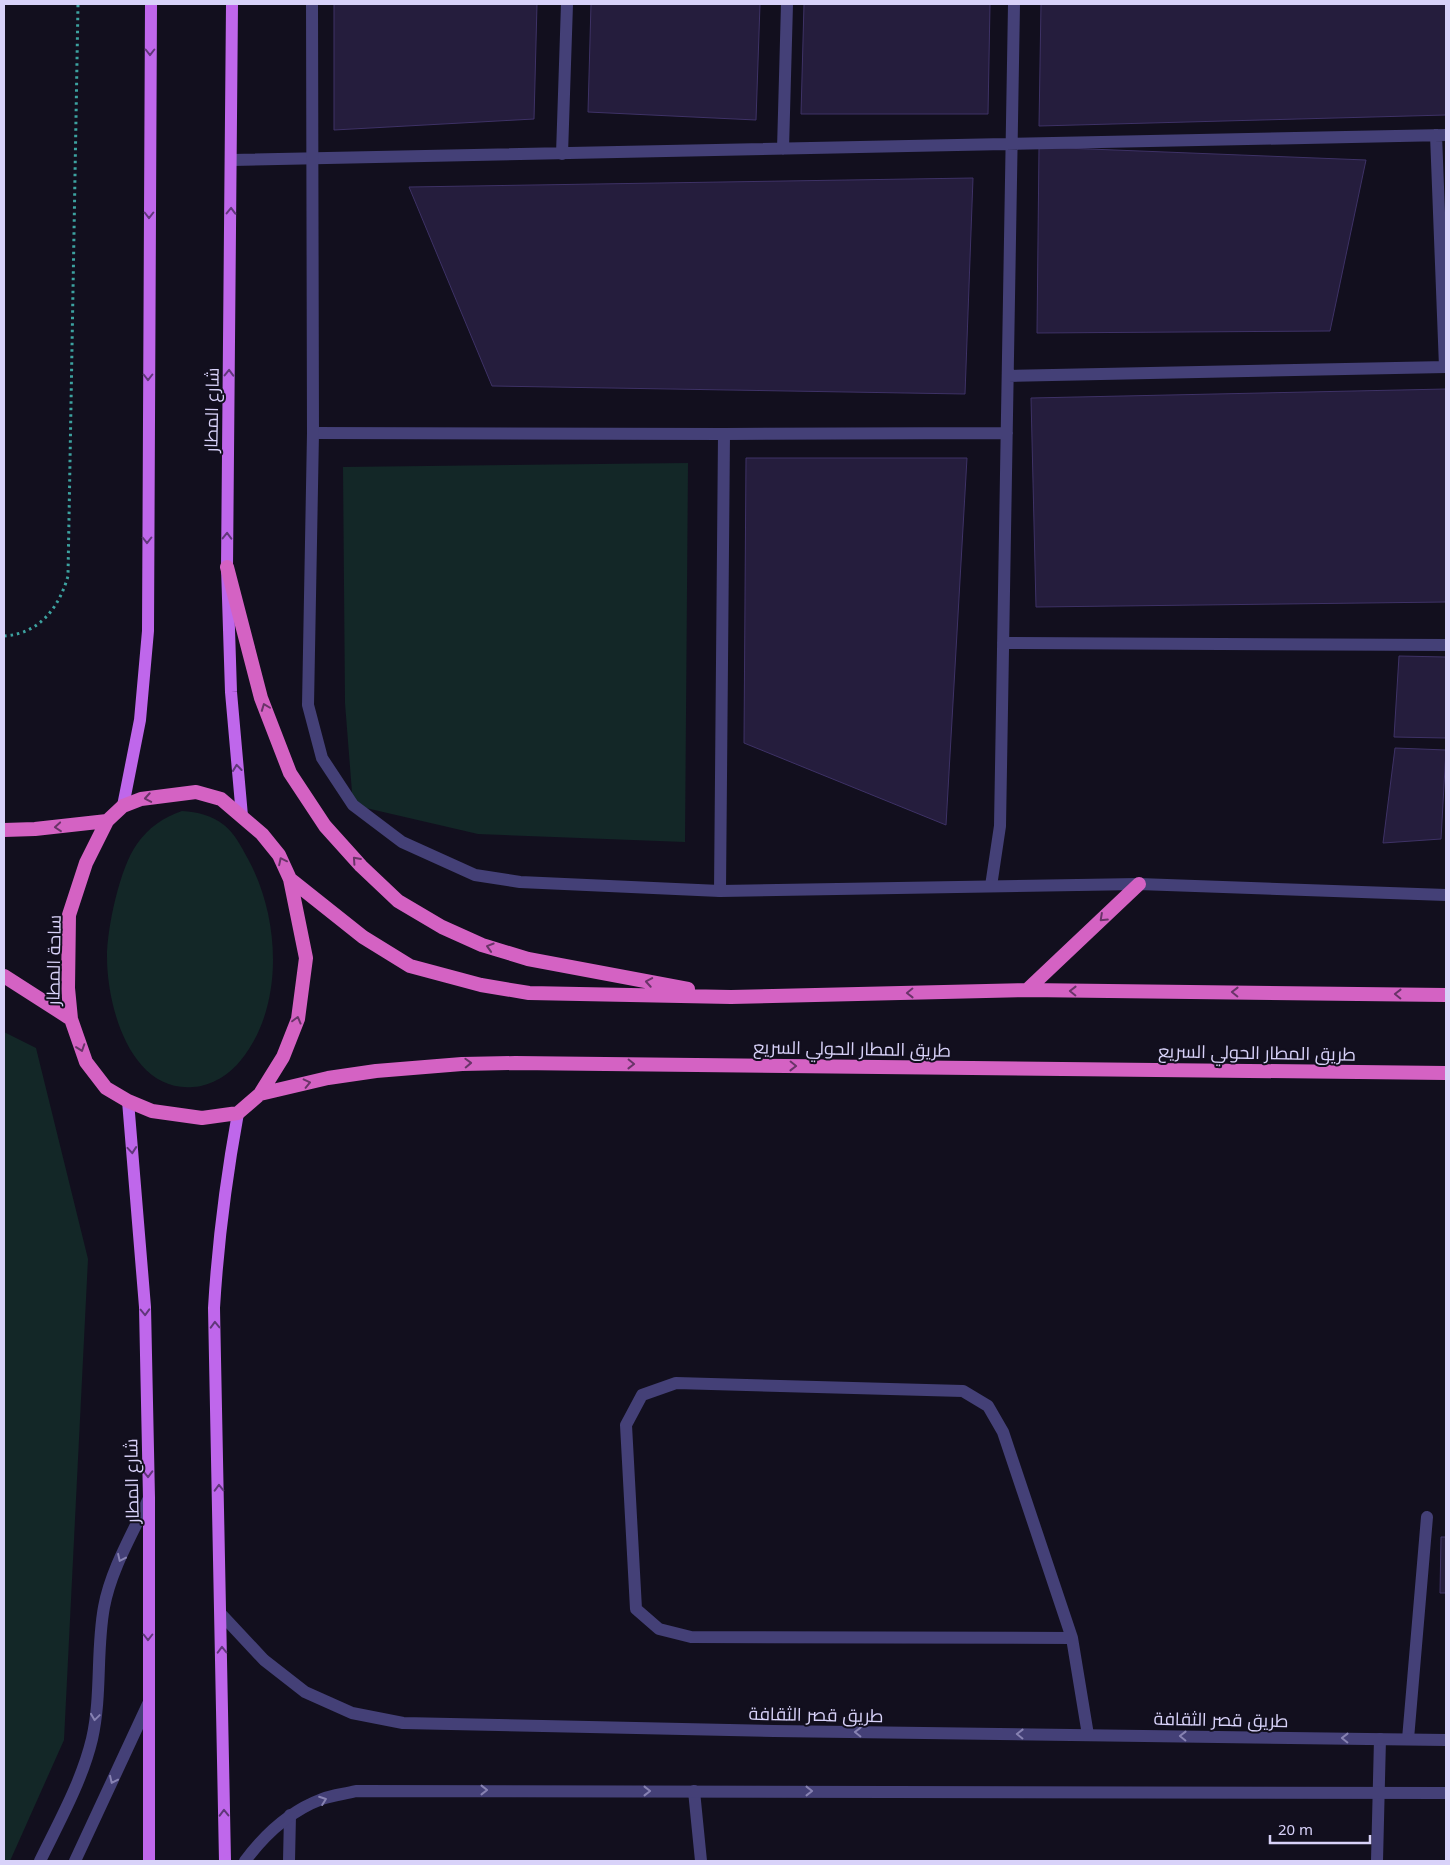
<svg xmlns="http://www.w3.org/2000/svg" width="1450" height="1865" viewBox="0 0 1450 1865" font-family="'Noto Sans',Cairo,sans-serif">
<rect width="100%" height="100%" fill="#120f1e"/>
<path fill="#132727" d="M688,463L685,842L478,834L353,805L345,703L343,467Z
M182,811C198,812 211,815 224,825C235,834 241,846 248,859C280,917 285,1006 241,1060C230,1074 212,1086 193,1087C130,1092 107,1006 107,957C107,928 120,867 137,844C148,828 164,817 182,811Z
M4,1032L36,1048L88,1259L64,1740L10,1861H4Z"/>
<path fill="#251d3d" stroke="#3e3266" d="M334,4H537L534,119L334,130Z
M591,4H760L756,120L588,112Z
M804,4H990L988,114H801Z
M1041,4H1446V115L1039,126Z
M1039,147L1366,160L1330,331L1037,333Z
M973,178L965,394L492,386L409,187Z
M1446,389V602L1036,607L1031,398Z
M746,458H967L946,825L744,743Z
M1399,656L1446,657V738L1394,737Z
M1395,748L1446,750L1441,839L1383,843Z
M1441,1537H1446V1593H1440Z"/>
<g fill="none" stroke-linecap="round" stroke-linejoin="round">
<path stroke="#3da2a0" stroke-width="3" stroke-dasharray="2.5 4" stroke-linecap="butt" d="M4,636C39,634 59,608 68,576L78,4"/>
<path stroke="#444077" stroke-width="12" d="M1072,1638L691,1637L659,1629L636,1609L626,1425L642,1395L676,1383L963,1391L988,1406L1003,1432L1072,1638L1088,1735
M1408,1739L1427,1517
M694,1791L701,1861
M289,1861L290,1815
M1377,1861L1380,1739"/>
<path stroke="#444077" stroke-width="12" d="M1436,135L1445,367
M783,149L787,4
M562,154L567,4
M232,160L1446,135
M1008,376L1446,367
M313,433L724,434L1007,433
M1003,643L1446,645
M991,886L1000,826L1014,4
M720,891L724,434
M40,1861C59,1822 82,1781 92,1739C102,1695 96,1650 104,1607C111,1569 133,1533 149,1498
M75,1861L148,1704"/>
<path stroke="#444077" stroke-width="12" d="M312,4L313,433L308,705L322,758L353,805L402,842L475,875L520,882L720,891L1139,884L1446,895
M221,1614L264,1660L305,1692L352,1713L403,1723L774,1731L1446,1740
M245,1861C265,1834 290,1811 322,1799C333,1795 345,1794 356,1791L1446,1793"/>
<path stroke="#bf67eb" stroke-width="12" d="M232,4L227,567L231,692L242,816
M123,806L140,720L148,631L151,4
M128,1101L145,1307L149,1498V1861
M225,1861L214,1308C218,1240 226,1179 238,1113"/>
<path stroke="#d462c3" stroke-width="14" d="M227,567L261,698L290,773L325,826L361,866L398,901L442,927L482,945L528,959L688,989
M4,830L35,829L107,821
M290,879L363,937L410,966L481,985L529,993L731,997L1027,990L1446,995
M4,976L71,1019
M1027,990L1139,884
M260,1094L283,1057L298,1019L306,958L290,879L279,855L262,834L221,799L196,792L141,799L123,806L107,821L86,863L69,915L68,988L71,1019L86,1062L106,1088L128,1101L152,1111L202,1118L238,1113L260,1094L328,1078L376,1071L462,1064L515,1063L1446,1073"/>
</g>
<defs><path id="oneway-chevron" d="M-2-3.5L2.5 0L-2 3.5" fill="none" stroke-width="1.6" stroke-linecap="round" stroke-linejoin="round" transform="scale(1.25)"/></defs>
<g stroke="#60377a">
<use href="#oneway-chevron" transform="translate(150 52) rotate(90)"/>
<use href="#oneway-chevron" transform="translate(231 211) rotate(-89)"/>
<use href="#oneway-chevron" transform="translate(149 215) rotate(90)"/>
<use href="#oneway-chevron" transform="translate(229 373) rotate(-89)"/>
<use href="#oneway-chevron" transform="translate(148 377) rotate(90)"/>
<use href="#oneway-chevron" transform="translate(227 536) rotate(-89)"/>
<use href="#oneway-chevron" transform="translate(147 540) rotate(90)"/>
<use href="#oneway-chevron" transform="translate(237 768) rotate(-96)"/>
<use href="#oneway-chevron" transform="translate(132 1150) rotate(85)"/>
<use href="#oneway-chevron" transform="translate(145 1312) rotate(88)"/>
<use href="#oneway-chevron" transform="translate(215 1325) rotate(-92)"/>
<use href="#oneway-chevron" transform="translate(148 1474) rotate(89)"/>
<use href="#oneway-chevron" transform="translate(219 1488) rotate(-91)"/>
<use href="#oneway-chevron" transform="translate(148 1637) rotate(90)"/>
<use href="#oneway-chevron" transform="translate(222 1650) rotate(-91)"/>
<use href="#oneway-chevron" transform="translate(224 1813) rotate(-91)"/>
</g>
<g stroke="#693468">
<use href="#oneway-chevron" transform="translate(265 707) rotate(-111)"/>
<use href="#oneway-chevron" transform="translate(148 798) rotate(170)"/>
<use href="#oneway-chevron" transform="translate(58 827) rotate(175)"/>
<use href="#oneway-chevron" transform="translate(356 860) rotate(-132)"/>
<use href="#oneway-chevron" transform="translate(282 861) rotate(-116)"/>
<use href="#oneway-chevron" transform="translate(1103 918) rotate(137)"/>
<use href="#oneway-chevron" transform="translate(490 947) rotate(-163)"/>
<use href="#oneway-chevron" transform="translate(649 982) rotate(-170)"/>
<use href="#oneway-chevron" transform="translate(1073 991) rotate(-179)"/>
<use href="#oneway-chevron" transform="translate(1235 992) rotate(-179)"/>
<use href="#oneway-chevron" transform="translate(910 993) rotate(179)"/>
<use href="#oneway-chevron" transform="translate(1398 994) rotate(-179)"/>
<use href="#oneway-chevron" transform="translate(297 1020) rotate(-75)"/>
<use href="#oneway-chevron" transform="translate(81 1048) rotate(71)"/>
<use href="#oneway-chevron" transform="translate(468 1063) rotate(-2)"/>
<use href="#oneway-chevron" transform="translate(631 1064) rotate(1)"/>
<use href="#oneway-chevron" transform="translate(793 1066) rotate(1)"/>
<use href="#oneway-chevron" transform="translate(307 1083) rotate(-13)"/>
</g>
<g stroke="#8782b2">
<use href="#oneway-chevron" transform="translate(121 1558) rotate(115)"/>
<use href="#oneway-chevron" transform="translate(95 1717) rotate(98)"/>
<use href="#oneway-chevron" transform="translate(858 1732) rotate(-179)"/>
<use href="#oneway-chevron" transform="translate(1020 1734) rotate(-179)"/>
<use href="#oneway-chevron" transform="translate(1183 1736) rotate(-179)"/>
<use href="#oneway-chevron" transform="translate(1345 1738) rotate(-179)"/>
<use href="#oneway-chevron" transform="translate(113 1780) rotate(115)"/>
<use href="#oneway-chevron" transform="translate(484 1790)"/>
<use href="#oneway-chevron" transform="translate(647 1791)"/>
<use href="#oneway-chevron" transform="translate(809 1791)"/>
<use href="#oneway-chevron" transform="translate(323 1800) rotate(-20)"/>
</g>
<g text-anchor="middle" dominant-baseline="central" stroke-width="4" stroke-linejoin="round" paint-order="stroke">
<g font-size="18" fill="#d8d2f9" stroke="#120f1e">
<text transform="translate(211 410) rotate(-89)">شارع المطار</text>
<text transform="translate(53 960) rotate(-89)">ساحة المطار</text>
<text transform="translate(852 1048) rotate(1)">طريق المطار الحولي السريع</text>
<text transform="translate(1257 1052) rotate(1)">طريق المطار الحولي السريع</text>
<text transform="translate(131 1481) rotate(-91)">شارع المطار</text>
<text transform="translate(816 1714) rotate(1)">طريق قصر الثقافة</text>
<text transform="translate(1221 1719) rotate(1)">طريق قصر الثقافة</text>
</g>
</g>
<rect width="1450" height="1865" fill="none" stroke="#d8d2f9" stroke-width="10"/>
<path d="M1270 1835v8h100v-8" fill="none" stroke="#d8d2f9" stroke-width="2.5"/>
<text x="1278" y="1835" font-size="15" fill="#d8d2f9" stroke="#120f1e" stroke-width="4" paint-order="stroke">20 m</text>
</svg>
